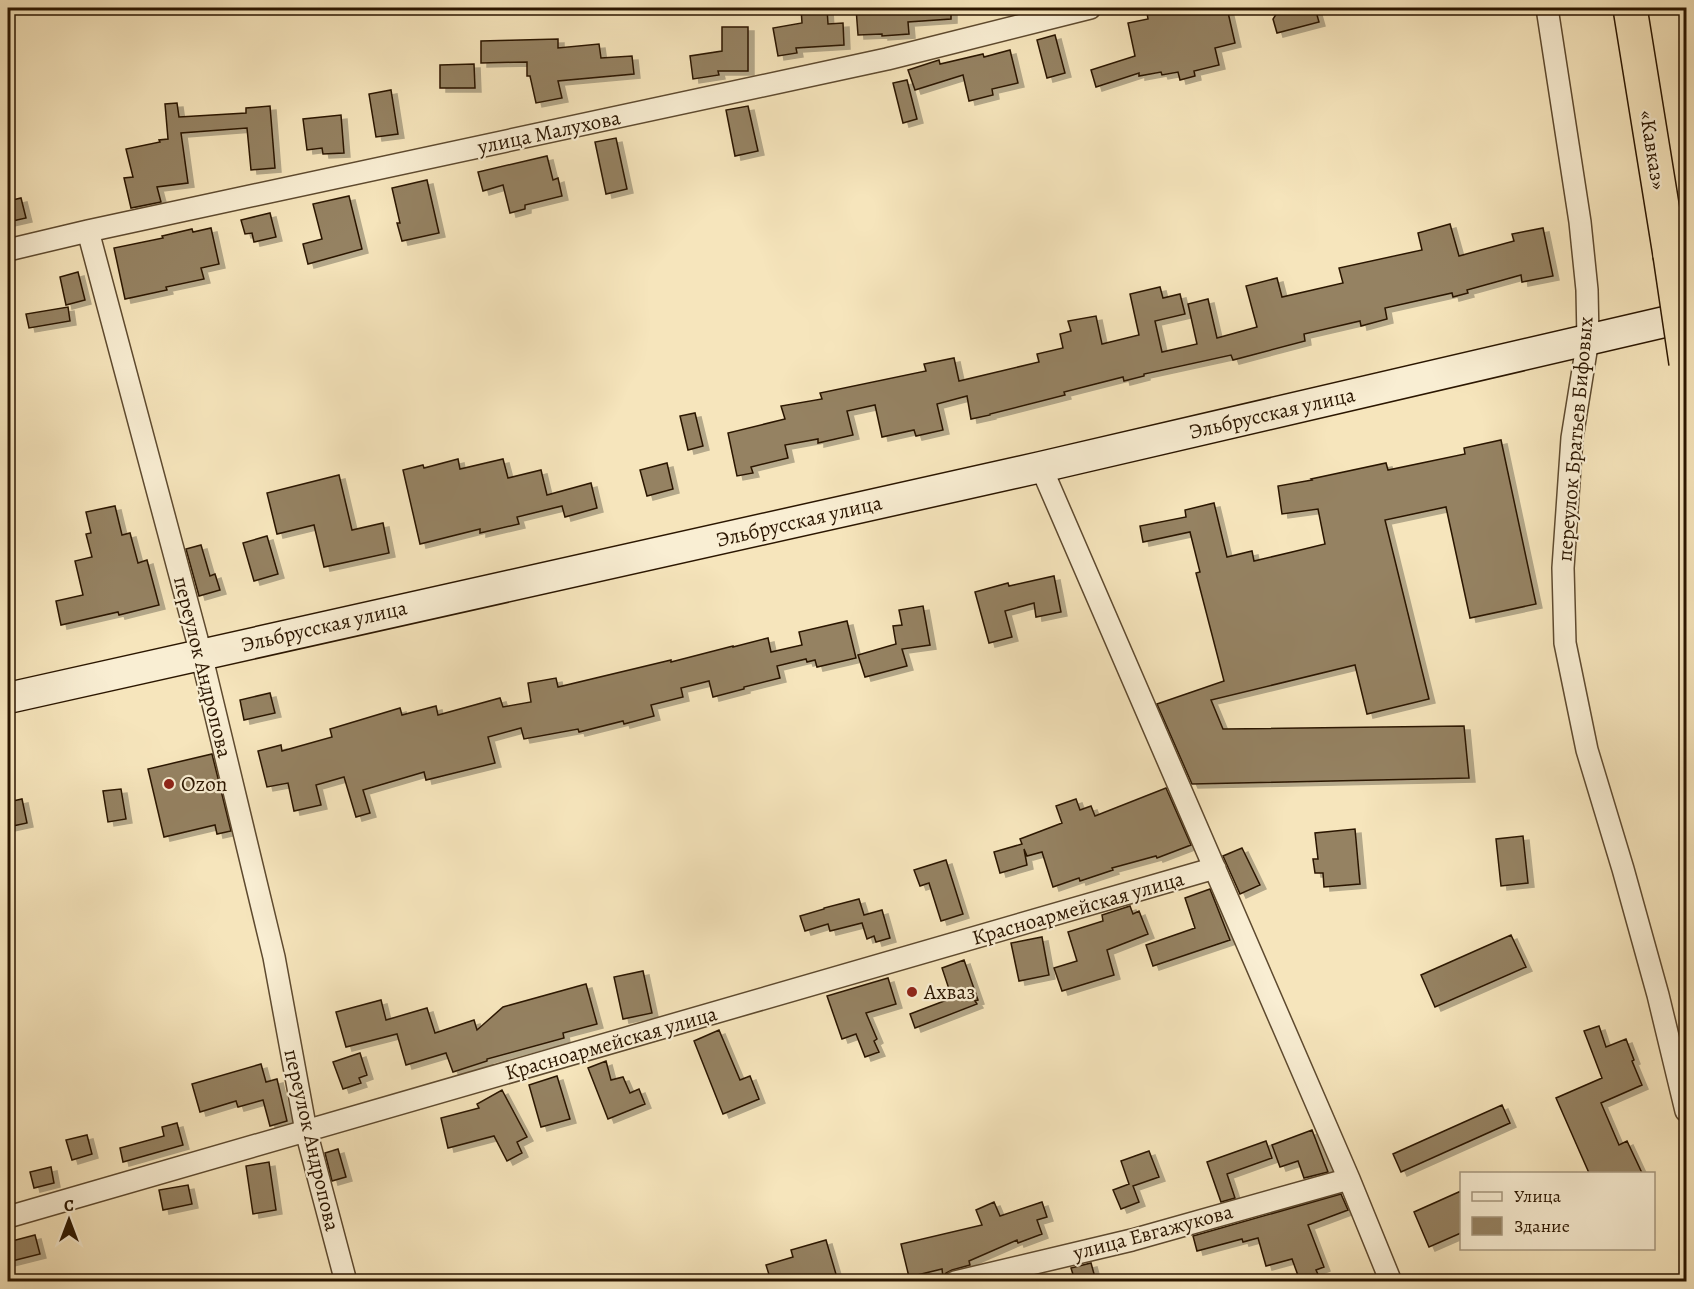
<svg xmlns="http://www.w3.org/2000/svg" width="1694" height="1289" viewBox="0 0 1694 1289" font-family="Alegreya,serif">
<defs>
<filter id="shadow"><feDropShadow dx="6" dy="4" stdDeviation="0" flood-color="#0004"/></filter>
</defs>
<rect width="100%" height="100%" fill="#f6e5bc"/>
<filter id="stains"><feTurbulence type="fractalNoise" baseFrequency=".00333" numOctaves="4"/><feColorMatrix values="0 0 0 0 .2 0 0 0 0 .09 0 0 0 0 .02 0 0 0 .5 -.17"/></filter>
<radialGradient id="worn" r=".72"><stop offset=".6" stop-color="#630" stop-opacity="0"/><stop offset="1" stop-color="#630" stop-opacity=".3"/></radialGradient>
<path fill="#958262" stroke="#2b1600" stroke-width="1.5" filter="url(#shadow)" d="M801,8H827L828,24L843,23L844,45L796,48L797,53L778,56L773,28L802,23Z
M856,8H951V19L908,22L909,34L882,36V34L858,35Z
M1169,8H1227L1235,43L1215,48L1219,65L1194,71L1195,76L1180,80L1178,72L1162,75L1161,72L1139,76V73L1096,87L1091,70L1135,56L1128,23L1148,19L1147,13Z
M1280,8H1315L1319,22L1277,33L1273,19Z
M722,27H748V71H718L719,75L693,79L690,56L722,51Z
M1055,35L1065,73L1047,78L1037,40Z
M558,39V48L599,44L601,58L632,56L634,74L558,81L562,98L536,103L530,76H527V62L481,63V41Z
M1010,50L1018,83L992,89L993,95L969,101L963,75L915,90L908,70L939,60L940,64L983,54L984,57Z
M474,64L475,88H440V65Z
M907,80L917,119L903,123L893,83Z
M391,90L398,134L376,137L369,94Z
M177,103L179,117L246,113V108L270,106L275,168L251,170L247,128L181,133L188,183L157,187L161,202L131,208L124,178L133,177L126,149L160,142L159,140L168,139L165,104Z
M748,106L758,151L735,156L726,110Z
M341,115L344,153L323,154L322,148L307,150L303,119Z
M616,138L627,189L606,194L595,142Z
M547,156L553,180L558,178L562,196L525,205V209L510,213L503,185L483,191L478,172Z
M427,180L439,233L402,241L397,223H400L392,188Z
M349,196L362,249L308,264L303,244L322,239L313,204Z
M21,198L26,218L8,222V201Z
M270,213L276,237L254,242L252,233L245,234L241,220Z
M1450,224L1459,256L1514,241L1512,234L1543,228L1553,276L1522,282L1521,275L1467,290L1468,293L1453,297L1452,293L1385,308L1387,319L1361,326L1360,321L1304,334L1305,341L1233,360L1231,355L1144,374V376L1124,381L1123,377L1064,392L1065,395L990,414V415L971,419L967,396L937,404L943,430L916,436L914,430L882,437L875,405L847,411L853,435L818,443V439L785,445L788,458L751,467L753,473L737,476L728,433L785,419L781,406L822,399L820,393L926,371L924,364L954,358L959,381L1039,362L1037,354L1063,348L1060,334L1071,331L1068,321L1096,316L1102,344L1139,335L1130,294L1160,287L1163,298L1180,294L1185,314L1155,321L1162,352L1197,344L1188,304L1208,299L1217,338L1257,327L1246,286L1277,278L1282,297L1343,283L1339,268L1422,250L1418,233Z
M211,228L219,264L201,268L204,279L166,287L167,290L125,299L114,248L163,238L162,236L192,229L193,232Z
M78,272L85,300L66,305L60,277Z
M68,307L70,321L29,328L26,314Z
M695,413L703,446L688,450L680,416Z
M1501,440L1536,604L1470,618L1446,507L1385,520L1429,699L1367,714L1355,665L1211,700L1223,729L1464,726L1469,778L1192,784L1157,704L1224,681L1196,573L1200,572L1190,532L1143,542L1140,526L1186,517L1185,510L1214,503L1227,557L1252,551L1254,561L1292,552L1325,544L1318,509L1282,514L1278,486L1312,480L1311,479L1386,463L1388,470L1465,454L1464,448Z
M458,459L460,469L503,459L508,478L541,470L547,495L591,483L597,508L565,517L562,506L517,517L519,524L480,533V529L420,544L403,470L423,465L424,468Z
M667,463L673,489L647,496L640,470Z
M339,475L352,530L383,523L389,553L324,567L314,525L277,534L267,493Z
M115,506L122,535L130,533L138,563L147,560L159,605L119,615L118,612L61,625L56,601L83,595L75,561L92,557L86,534L91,533L86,512Z
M267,536L278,574L254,581L243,543Z
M201,545L210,576L215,574L220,590L199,596L186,549Z
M1054,576L1061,612L1036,617L1034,603L1005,611L1012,637L989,643L975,592L1008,583L1009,586Z
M923,606L930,645L902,649L907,666L865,677L858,655L896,644L893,626L902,625L899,610Z
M847,621L856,658L817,667L815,660L807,662L806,659L777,666L780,678L744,687V689L713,697L709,681L681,688L683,697L651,705L654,716L624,724L623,721L579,732L578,729L524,739L521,728L488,737L495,763L426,780L424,772L363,790L370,813L356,817L344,777L316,785L321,805L294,811L288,783L267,787L258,751L281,745L282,751L332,737L330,729L400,708L402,715L436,706L438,715L500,698L503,707L531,702L528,683L556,678L558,687L671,660V662L733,646V647L768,638L771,652L802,645L799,632Z
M270,693L275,713L244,720L240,700Z
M212,754L231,831L217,834L215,825L164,837L148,769Z
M1166,788L1191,845L1157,858L1156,856L1112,868L1113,870L1080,881L1079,878L1053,887L1042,852L1027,856L1024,849L1027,865L1000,873L994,852L1022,844L1020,839L1062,823L1056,806L1076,799L1080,810L1091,806L1095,816Z
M121,789L126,819L108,822L103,791Z
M22,799L27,823L8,827V802Z
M1355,829L1360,884L1324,887L1323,873H1315L1313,859H1318L1315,833Z
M1523,836L1528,883L1501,886L1496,839Z
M1242,848L1260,885L1240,894L1223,856Z
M946,860L963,914L941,921L929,883L920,886L914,870Z
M1210,889L1230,940L1153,966L1146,945L1195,928L1185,898Z
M859,899L864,915L882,910L890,938L876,942L874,936L867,939L862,923L830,931L828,924L805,931L800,916L824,909V908Z
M1130,906L1133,914L1139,911L1148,934L1107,950L1114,975L1062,991L1054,968L1077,961L1068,932L1103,921L1102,915Z
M1511,935L1526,967L1435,1007L1421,975Z
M1042,937L1049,975L1019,981L1011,943Z
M964,960L978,1000L975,1001L977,1004L915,1028L910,1014L952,998L942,968Z
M643,971L652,1013L623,1019L614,977Z
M888,978L896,1004L866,1013L877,1039L874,1041L879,1052L865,1057L856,1034L842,1039L827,996Z
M586,984L597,1024L563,1033L564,1038L487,1059V1061L453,1072L446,1053L406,1065L397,1034L346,1047L336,1012L381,1000L386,1020L427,1008L435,1033L474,1020L477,1030L503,1007Z
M1599,1026L1606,1047L1626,1039L1634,1060L1632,1061L1642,1085L1601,1103L1619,1145L1627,1141L1642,1173H1589L1556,1098L1602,1078L1584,1031Z
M719,1030L740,1080L750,1076L759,1099L723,1114L694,1041Z
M360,1053L367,1075L359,1078L361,1083L343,1089L333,1062Z
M606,1061L611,1080L623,1077L630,1093L639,1089L645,1104L608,1119L588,1068Z
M261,1064L266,1082L277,1079L287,1121L270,1126L263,1100L238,1107L236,1101L200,1112L192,1084Z
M557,1076L570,1119L541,1127L529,1085Z
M502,1090L527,1137L517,1142L522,1153L507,1161L494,1136L448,1148L441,1118L479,1108L477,1104Z
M1502,1105L1510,1123L1401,1172L1393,1154Z
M177,1123L183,1145L123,1162L120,1148L164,1136L162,1127Z
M1312,1130L1328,1172L1304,1178L1298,1161L1280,1167L1272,1145Z
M87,1135L92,1154L72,1160L66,1140Z
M1266,1141L1272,1158L1227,1174L1235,1198L1221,1202L1207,1162Z
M338,1149L346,1177L332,1181L325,1153Z
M1149,1151L1159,1177L1133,1186L1139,1202L1121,1209L1113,1190L1129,1184L1121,1161Z
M269,1162L276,1210L253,1214L246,1166Z
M51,1167L54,1183L34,1188L30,1172Z
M188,1185L192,1204L163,1210L159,1190Z
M1461,1191V1233L1429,1247L1414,1212Z
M1341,1194L1348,1210L1308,1225L1324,1267L1316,1270L1321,1281H1300L1292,1259L1266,1266L1258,1238L1243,1242L1242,1239L1197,1251L1193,1236Z
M994,1202L1000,1216L1042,1202L1047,1217L1037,1220L1042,1234L1018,1243L1017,1240L969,1261L970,1265L952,1270L946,1273L943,1278L942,1269L909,1277L901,1244L982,1225L976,1210Z
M35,1235L40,1254L8,1262V1242Z
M826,1240L838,1281H771L766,1265L793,1257L791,1250Z
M1091,1263L1096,1281H1075L1071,1268Z"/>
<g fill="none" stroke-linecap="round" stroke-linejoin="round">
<defs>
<path id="street" d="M1547,8L1580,222L1587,290L1588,339L1572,438L1563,568L1565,643L1587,750L1623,869L1658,995L1686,1111
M88,231L201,654L274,957L306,1131L346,1282
M8,250L88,231L887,59L1090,8
M1041,467L1349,1179L1391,1282
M8,1217L1215,868
M955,1282L1132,1240L1349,1179"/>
<path id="secondary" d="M8,698L1041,467L1686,317"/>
<path id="highway" d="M1630,8L1670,255"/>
</defs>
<use href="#street" stroke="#5e4a2f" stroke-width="24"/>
<use href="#secondary" stroke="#2b1600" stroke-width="33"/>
<use href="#highway" stroke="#2b1600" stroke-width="36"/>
<use href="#street" stroke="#f9eed3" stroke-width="21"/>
<use href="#secondary" stroke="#f9eed3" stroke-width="30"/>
<use href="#highway" stroke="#f6e5bc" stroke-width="33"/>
<defs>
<path id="highway-bridge" d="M1670,255L1686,363"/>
</defs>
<use href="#highway-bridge" stroke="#2b1600" stroke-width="36" stroke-linecap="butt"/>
<use href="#highway-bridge" stroke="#f6e5bc" stroke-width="33"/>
</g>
<g fill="#8f2418" stroke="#f9eed3" stroke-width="2">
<circle cx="169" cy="784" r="6"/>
<circle cx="912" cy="992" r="6"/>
</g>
<g text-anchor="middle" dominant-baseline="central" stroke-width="4.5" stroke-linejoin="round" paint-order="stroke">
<g font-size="21" fill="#2b1600" stroke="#f9eed3">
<text transform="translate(549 132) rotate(-12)">улица Малухова</text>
<text transform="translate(1653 150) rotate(81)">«Кавказ»</text>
<text transform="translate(1272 413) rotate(-13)">Эльбрусская улица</text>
<text transform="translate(1575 439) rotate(-85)">переулок Братьев Бифовых</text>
<text transform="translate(799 521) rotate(-13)">Эльбрусская улица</text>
<text transform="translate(324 626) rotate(-13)">Эльбрусская улица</text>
<text transform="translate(203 667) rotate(76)">переулок Андропова</text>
<text transform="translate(1078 908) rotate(-16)">Красноармейская улица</text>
<text transform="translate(611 1043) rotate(-16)">Красноармейская улица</text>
<text transform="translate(312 1140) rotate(77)">переулок Андропова</text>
<text transform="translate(1153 1232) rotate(-15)">улица Евгажукова</text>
</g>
<g font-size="21" fill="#2b1600" stroke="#f9eed3" text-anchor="start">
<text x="181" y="784">Ozon</text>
<text x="924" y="992">Ахваз</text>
</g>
</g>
<rect width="1694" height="1289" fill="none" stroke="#f6e5bc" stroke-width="30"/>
<rect x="9" y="9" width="1676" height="1271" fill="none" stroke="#2b1600" stroke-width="3"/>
<rect x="15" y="15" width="1664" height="1259" fill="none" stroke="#2b1600" stroke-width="1.5"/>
<rect x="1460" y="1172" width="195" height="78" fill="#f9eed3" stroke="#a7987f" stroke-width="1.5"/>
<rect x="1472" y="1192" width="30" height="9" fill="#f9eed3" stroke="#a7987f" stroke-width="1.5"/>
<text x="1514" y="1202" font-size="18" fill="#2b1600">Улица</text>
<rect x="1472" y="1217" width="30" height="18" fill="#958262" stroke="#a7987f" stroke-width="1.5"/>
<text x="1514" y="1232" font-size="18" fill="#2b1600">Здание</text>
<g transform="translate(69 1220)" stroke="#f9eed3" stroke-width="4.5" paint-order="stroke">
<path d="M0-4.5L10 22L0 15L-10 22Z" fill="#2b1600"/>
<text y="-9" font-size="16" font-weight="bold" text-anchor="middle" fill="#2b1600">С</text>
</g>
<rect width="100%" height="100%" filter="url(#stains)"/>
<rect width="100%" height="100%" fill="url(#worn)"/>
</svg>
